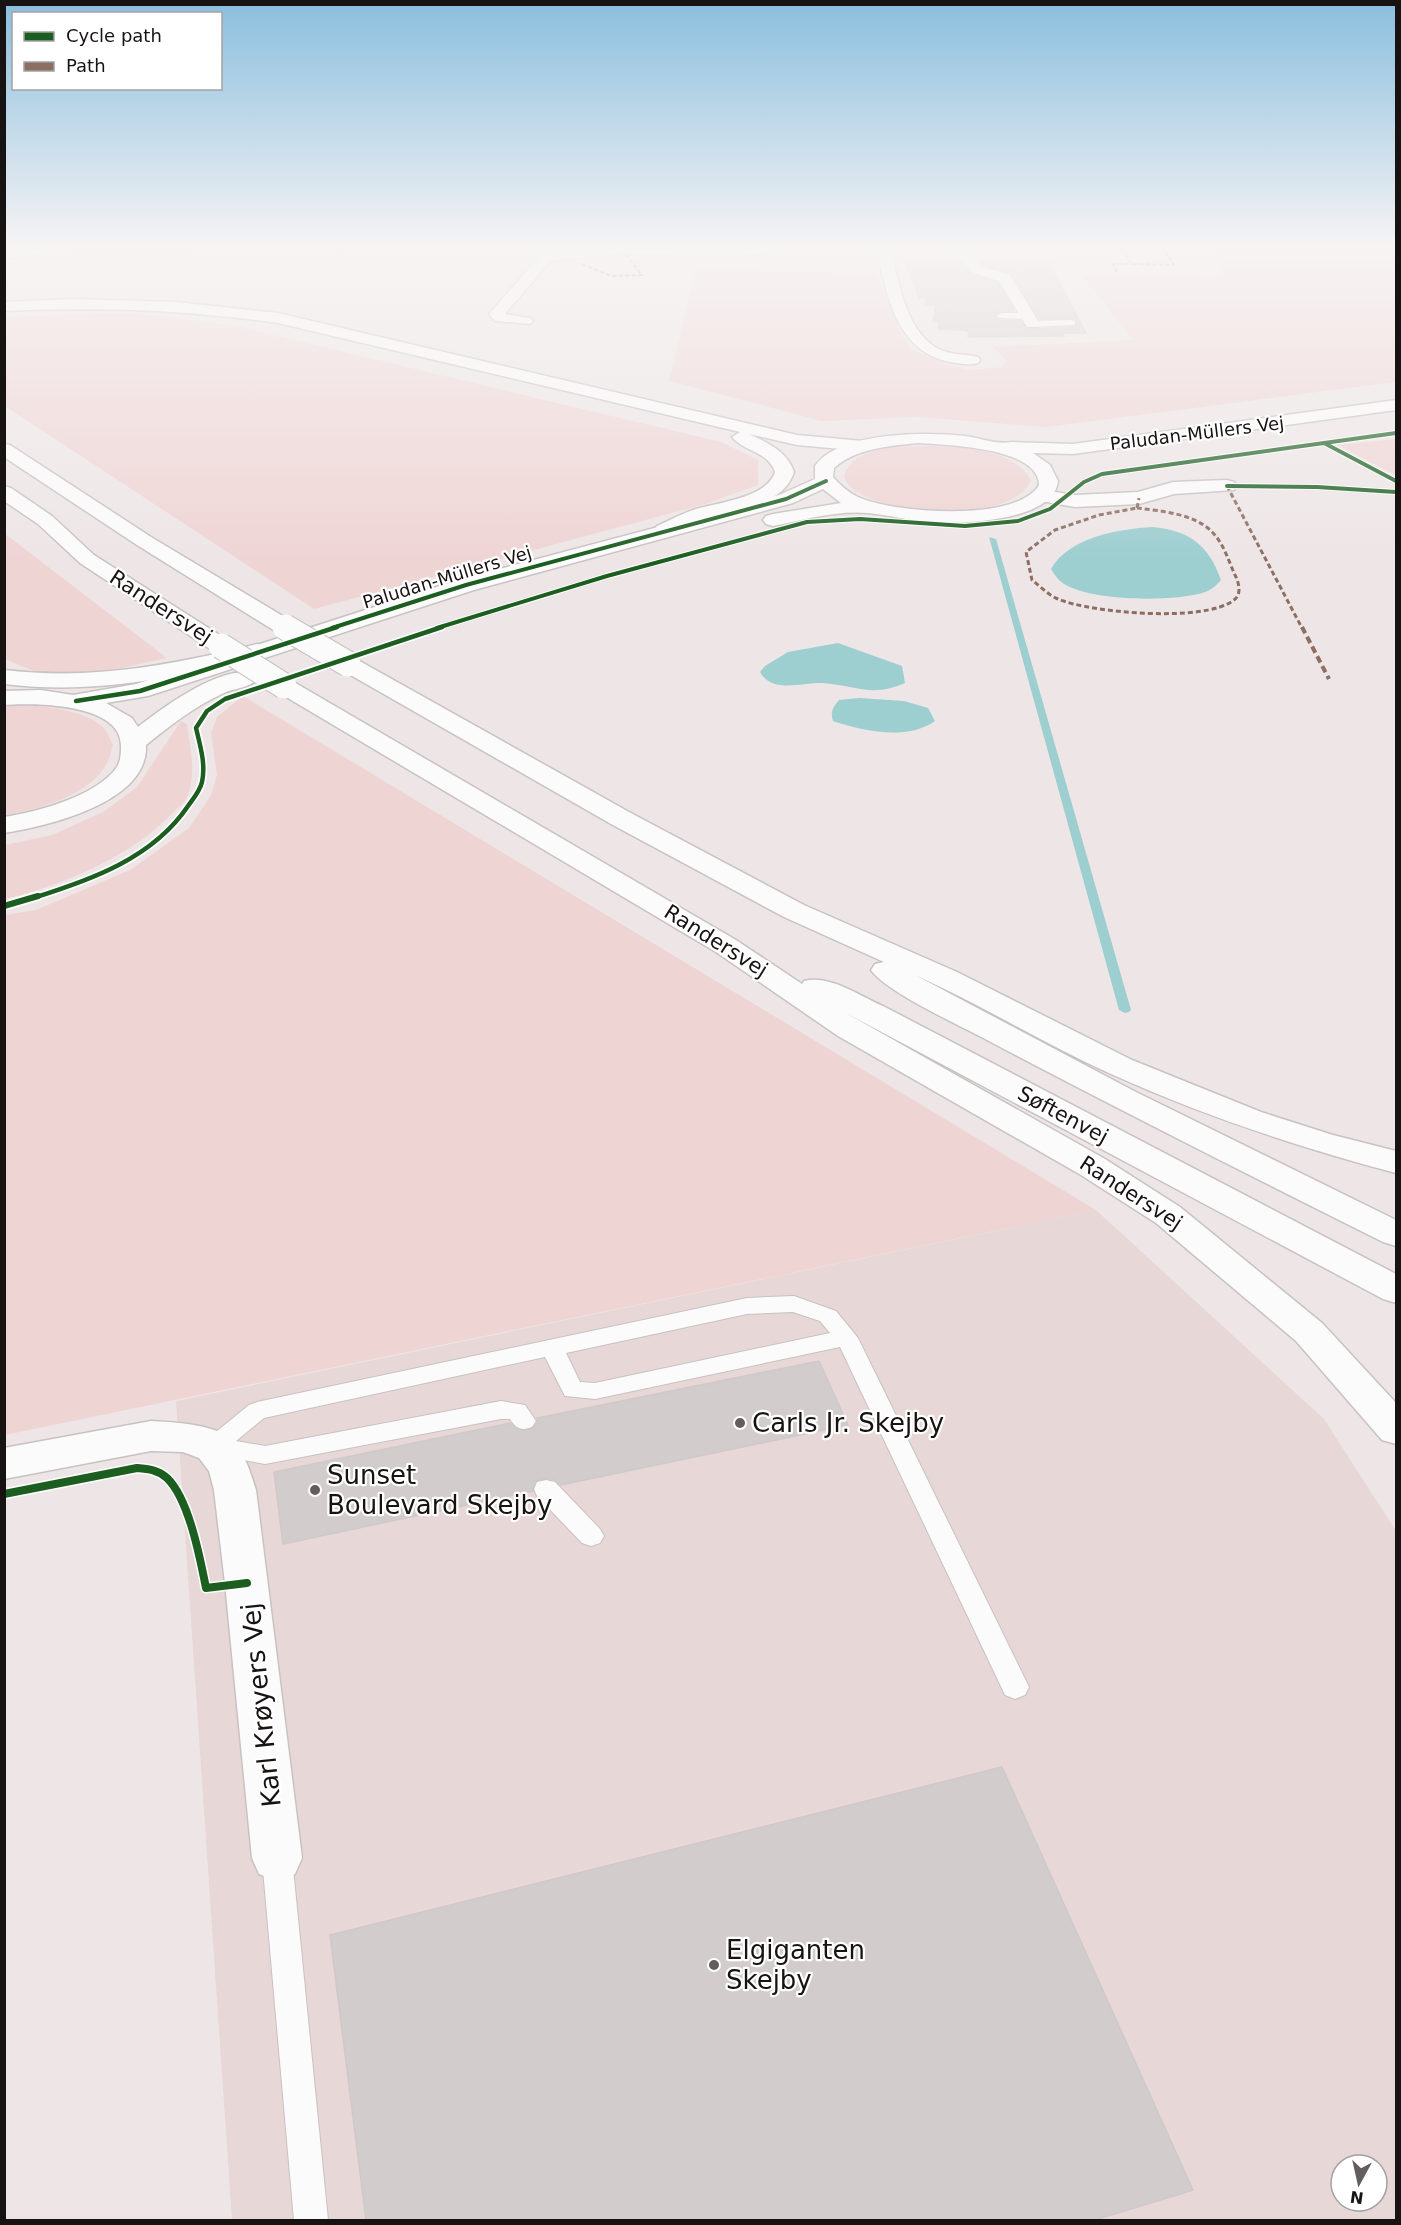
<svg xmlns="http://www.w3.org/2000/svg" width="1401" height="2225" viewBox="0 0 1401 2225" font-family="'DejaVu Sans',sans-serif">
<rect width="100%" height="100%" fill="#eee6e6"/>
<path fill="#e7d7d7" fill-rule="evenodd" d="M1096,1210L1324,1419L1396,1531V2220H232L176,1401ZM1341,2165H1377V2201H1341Z"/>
<path fill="#efd4d4" d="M50,249H221L220,254L67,260L71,249L45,251Z
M1214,249H1396V382L1046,427L916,417L822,421L669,381L695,271L876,273L902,335L911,349L948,365L970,370L1002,367L1007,361L993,347L1133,340L1082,275L1223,277Z
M132,313L231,325L721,442L758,460V485L705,504L314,609L5,406V317Z
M1396,439V475L1338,445Z
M930,446C964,448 1012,448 1031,480C1013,525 885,515 853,489C849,486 847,482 844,478C850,445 904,447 930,446Z
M4,533L167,658L82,677L36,672L5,659Z
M243,696L1096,1210L5,1435V915L36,910L130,870L189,828L211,795L217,775L211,733L217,717Z
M5,706C31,703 84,708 104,728C108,732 110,740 113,745C111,750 110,757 107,763C91,795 37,810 5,815Z
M181,721L187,724C190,747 197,774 187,797C185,803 176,809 172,814C128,858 63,885 5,899V845L52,835L103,812L137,787Z"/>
<path fill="#9dced0" d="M1152,527C1189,530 1209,545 1221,580C1216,586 1210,591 1202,593C1172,602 1082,602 1059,580C1056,577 1053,572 1051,569C1069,537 1119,529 1152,527Z
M838,643L902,666L905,683C872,698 855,685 822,683C803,682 772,694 760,672L765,666L788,652Z
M859,698L904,701L928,708L935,721C907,741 864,731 833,721C830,712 833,707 839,700Z"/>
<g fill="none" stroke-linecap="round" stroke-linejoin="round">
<path fill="#9dced0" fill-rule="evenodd" d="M989,537L996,539L1131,1010L1129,1012L1125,1013L1119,1010Z"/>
</g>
<path fill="#d2cccc" stroke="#cfc9c9" stroke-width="1.5" d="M1048,261L1086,333H1062L1064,336L968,337L969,332L963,330L938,329L939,322H933L936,305H925L926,298H919L906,263L961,262L972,275L998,283L1014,311H1002L996,314L995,318L999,320L1021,321L1027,329L1075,327L1077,321L1073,318L1039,319L1012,274L984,265L981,262Z
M819,1361L848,1425L561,1485L555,1480L546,1478L535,1481L533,1491L283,1544L274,1472L510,1423L518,1430H529L534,1428L538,1422L537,1418Z
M1002,1767L1193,2190L1095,2220H366L330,1935Z"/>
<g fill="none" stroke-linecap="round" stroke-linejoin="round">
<defs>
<path id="service" d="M1002,313H1028L1033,316L1028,319L999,318L997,316Z
M1072,320L1075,321V325L1032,327L1027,324L1032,321Z
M794,1296L836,1311L858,1338L1029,1687L1025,1695L1015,1699L1005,1695L840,1347L595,1399L565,1396L545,1357L264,1418L236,1441L265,1446L501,1401L525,1405L536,1421L532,1427C521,1431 517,1429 510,1419H501L265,1464L205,1453L201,1447L205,1441L249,1405L257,1402L747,1298ZM793,1312L820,1321L830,1333L595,1383L580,1382L566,1353L747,1314Z
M546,1480L555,1482L600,1529L604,1536L600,1543L591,1546L582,1543L537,1496L534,1489L537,1482Z
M277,1844L287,1848L292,1858L328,2220H294L262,1858L267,1848Z"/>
<path id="minor" d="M15,249H50L43,253L4,259V251Z
M582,249H778L771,253L727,256L617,254L550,261L505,314L530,318L533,321L530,324L495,321L489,314L492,311L541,254Z
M877,249H891C898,282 907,335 941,350C952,355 966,354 978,357L980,360L978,363C969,366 959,363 950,362C897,352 886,295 877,249Z
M953,249H968L983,267L1010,275L1040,324L1037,327H1027L999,281L973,273Z
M1227,480L1234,482L1237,486L1234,490L1174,494L1139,504L1075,507L1035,500L1032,496L1035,492L1042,490L1075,495L1138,492L1173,482Z
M151,1421C171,1422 211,1424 228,1437C244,1450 250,1471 256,1490L302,1858L295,1874L277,1881L259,1874L252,1858L225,1583L214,1490L209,1471L199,1458L183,1452L151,1451L4,1479V1448Z"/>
<path id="tertiary" d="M1396,400V410L1073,454L1033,453L1050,465L1058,481C1054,522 957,525 927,522C907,520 888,515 868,513C837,510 803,520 773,526L766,524L763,520L766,516L773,514L841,503L823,489L793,503L474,590L148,696L106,703L132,718L138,727C163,707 221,665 254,673L258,678C251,688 235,688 224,693C195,706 171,725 146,745C149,802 49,826 4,833V817C37,812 97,796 117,767C121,760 121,753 121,745C120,703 34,703 4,705V691L41,690L73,695L136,684L458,580L779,495L815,479V466C839,431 928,432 965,436C980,438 997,445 1011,442L1073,444ZM918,443C945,445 1039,447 1039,485C1017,523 893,513 858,497C848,492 840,485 833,477L834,468C856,448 890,446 918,443Z"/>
<path id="secondary" d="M73,299L176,302L278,313L797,435L863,441L869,442L872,446L869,450L863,451L797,445L749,434C768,443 787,451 794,472C783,507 736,508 707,518C692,523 679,532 664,536L657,534L654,530L657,526C670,520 683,513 696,509C719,502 767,498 775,472C768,451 744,452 732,437L740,432L278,323C187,310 96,306 4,311V302Z
M4,444L10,445L151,537L291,621L294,626L291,631L283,633L275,631L137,545L4,457Z
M4,486L11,488L52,516L94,555L229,641L232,646L229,651L257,644L265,646L268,651L265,656L257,658C169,678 96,695 4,684V670C81,679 146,669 220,653L213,651L80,563L38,524L4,501Z
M348,657L356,659L629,812L804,905L957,972L1132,1060L1261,1112L1333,1135L1396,1151V1173C1298,1147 1204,1116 1111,1074C1044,1044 982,1005 915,975L1134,1091L1396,1220V1246L1383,1242C1251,1176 1118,1109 987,1040C961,1026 886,992 871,970L875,964L884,962L784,917L611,824L340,669L337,664L340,659Z
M284,679L292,681L736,940L802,984L804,981C829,974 860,996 883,1006L1396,1274V1303L1383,1299L844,1012L1105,1159L1180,1207L1322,1323L1396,1403V1444L1382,1440L1296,1341L1156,1223L1081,1175L838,1036L716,952L276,691L272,686L276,681Z"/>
</defs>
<use href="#service" stroke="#c8c2c2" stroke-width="2"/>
<use href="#minor" stroke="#c8c2c2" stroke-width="3"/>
<use href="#tertiary" stroke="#c8c2c2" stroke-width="3"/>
<use href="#secondary" stroke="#c8c2c2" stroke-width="3"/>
<path stroke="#c8c6c6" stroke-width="1.5" stroke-dasharray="1 2" stroke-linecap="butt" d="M931,315L950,316L951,311H954"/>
<use href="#service" fill="#fcfbfb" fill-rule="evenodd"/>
<use href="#minor" fill="#fcfbfb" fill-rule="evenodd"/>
<use href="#tertiary" fill="#fcfbfb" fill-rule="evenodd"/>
<use href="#secondary" fill="#fcfbfb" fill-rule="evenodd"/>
<defs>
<path id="secondary-bridge-far1" d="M283,626L287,628"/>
<path id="secondary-bridge" d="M285,627L348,664
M221,646L284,686"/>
</defs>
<use href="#secondary-bridge-far1" stroke="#c8c2c2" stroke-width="21" stroke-linecap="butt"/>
<use href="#secondary-bridge" stroke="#c8c2c2" stroke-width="27" stroke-linecap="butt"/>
<use href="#secondary-bridge-far1" stroke="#fcfbfb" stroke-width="20"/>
<use href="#secondary-bridge" stroke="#fcfbfb" stroke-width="25"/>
<path stroke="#8d6e63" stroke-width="2" stroke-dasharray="4.5 2" stroke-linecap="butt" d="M1122,249L1131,264L1174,265L1164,249
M338,252L343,249
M582,264L611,276L642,275L623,251
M1117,272L1113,264H1131"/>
<path stroke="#8d6e63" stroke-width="3" stroke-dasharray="5 3" stroke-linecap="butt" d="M1227,486L1302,628
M1137,508C1162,511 1197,514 1214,534C1224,545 1229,562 1235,575C1239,583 1242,594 1234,600C1205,623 1091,613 1058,599C1048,595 1040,586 1032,580L1026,552L1055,530L1099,515Z
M1137,508L1139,498"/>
<path stroke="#8d6e63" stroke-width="4" stroke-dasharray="7 4" stroke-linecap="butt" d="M1302,627L1329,679"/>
<defs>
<path id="cycleway-far3" d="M1324,443L1396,481
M1227,486L1317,487L1396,492
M332,628L466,585L786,499L826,481
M437,628L607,576L807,522L860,519L965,526L1018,521L1050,509L1084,482L1102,474L1396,433"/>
<path id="cycleway-far2" d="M76,701L140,691L337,627
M33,898C91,880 153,858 188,806C193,799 200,791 202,782C206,764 200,745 196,728L207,711L225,699L442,627"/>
<path id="cycleway-far1" d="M4,906L38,896"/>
<path id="cycleway" d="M4,1494L137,1468C149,1469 158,1470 167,1478C189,1499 200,1558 206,1588L247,1583"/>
</defs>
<use href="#cycleway-far3" stroke="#fff" stroke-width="6"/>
<use href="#cycleway-far2" stroke="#fff" stroke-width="8"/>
<use href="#cycleway-far1" stroke="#fff" stroke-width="10"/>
<use href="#cycleway" stroke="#fff" stroke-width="11"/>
<use href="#cycleway-far3" stroke="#1b5e20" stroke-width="4"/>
<use href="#cycleway-far2" stroke="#1b5e20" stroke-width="4.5"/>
<use href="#cycleway-far1" stroke="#1b5e20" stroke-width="6"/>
<use href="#cycleway" stroke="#1b5e20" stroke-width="8"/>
</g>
<linearGradient id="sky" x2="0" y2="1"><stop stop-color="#8abede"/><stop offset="0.44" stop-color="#f7f4f4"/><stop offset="1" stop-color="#f7f4f4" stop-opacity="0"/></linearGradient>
<rect width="1401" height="561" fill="url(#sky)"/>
<g fill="#635d5d" stroke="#fff" stroke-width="2">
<circle cx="740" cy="1423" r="6"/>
<circle cx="315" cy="1490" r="6"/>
<circle cx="714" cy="1965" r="6"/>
</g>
<g text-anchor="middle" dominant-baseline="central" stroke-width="4.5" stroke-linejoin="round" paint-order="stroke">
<g font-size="18" fill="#181313" stroke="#fff">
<text transform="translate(1197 433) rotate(-7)">Paludan-Müllers Vej</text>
<text transform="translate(447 577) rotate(-17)">Paludan-Müllers Vej</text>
</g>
<g font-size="21" fill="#181313" stroke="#fff">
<text transform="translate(161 607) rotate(33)">Randersvej</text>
<text transform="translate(716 941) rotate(32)">Randersvej</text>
<text transform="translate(1063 1115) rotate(28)">Søftenvej</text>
<text transform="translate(1131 1193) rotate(33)">Randersvej</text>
</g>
<g font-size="26" fill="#181313" stroke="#fff" text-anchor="start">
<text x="752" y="1423">Carls Jr. Skejby</text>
<text x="327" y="1475">Sunset<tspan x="327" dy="30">Boulevard Skejby</tspan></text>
<text x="726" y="1950">Elgiganten<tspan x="726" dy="30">Skejby</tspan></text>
</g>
<g font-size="26" fill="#181313" stroke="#fff">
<text transform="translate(261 1705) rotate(-96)">Karl Krøyers Vej</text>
</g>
</g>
<rect width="1401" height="2225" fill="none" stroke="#181313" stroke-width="12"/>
<rect x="12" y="12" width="210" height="78" fill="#ffffff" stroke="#a3a1a1" stroke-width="1.5"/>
<rect x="24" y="32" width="30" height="9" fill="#1b5e20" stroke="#a3a1a1" stroke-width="1.5"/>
<text x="66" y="42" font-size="18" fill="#181313">Cycle path</text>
<rect x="24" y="62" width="30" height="9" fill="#8d6e63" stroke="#a3a1a1" stroke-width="1.5"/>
<text x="66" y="72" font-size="18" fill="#181313">Path</text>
<g transform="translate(1359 2183) rotate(188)"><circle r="28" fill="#ffffff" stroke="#a3a1a1" stroke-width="1.5"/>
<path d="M0-4.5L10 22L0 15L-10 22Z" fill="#635d5d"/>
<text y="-9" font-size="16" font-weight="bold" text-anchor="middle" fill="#181313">N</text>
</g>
</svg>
